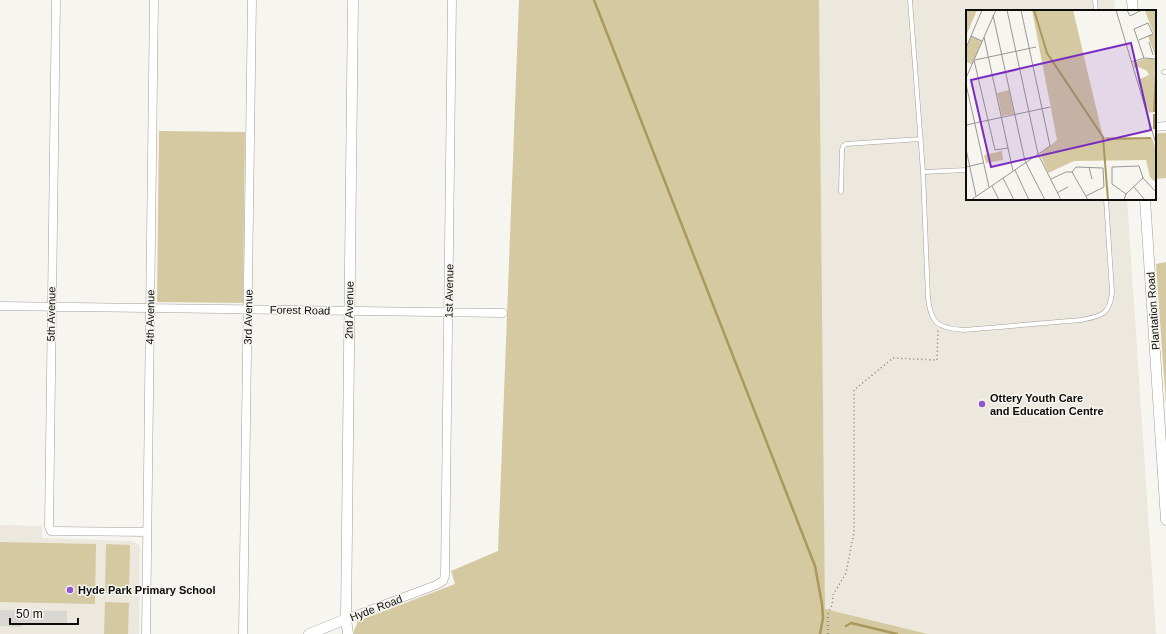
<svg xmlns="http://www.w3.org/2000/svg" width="1166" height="634" viewBox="0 0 1166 634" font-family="Helvetica,sans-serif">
<rect width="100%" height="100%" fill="#f6f5f0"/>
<path fill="#ece8dd" d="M819,0H1114L1115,11H967V199H1127L1156,634H928L825,609Z
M0,525L42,526V538L133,541L140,546L139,634H0Z"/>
<path fill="#d4c9a0" d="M519,0H819L825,609L928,634H354V631L358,621L455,584L451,571L498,551Z
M159,131L245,132L243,303L157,302Z
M1158,133H1166V178L1155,179V135Z
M1166,262V405L1156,264Z
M0,542L96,544L95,604L0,602Z
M106,544L130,545L129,594L105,593Z
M105,602L129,603L128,634H104Z"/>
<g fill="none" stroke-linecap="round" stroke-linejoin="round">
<path stroke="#aa995c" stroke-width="2.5" d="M594,0L815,566L822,604L823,618L820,634
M846,626L851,623L897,634"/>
</g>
<path fill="#d9d7d2" d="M0,610L67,611V624L22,623V627L0,626Z"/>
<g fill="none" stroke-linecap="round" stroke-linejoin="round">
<defs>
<path id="service" d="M910,0L923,172L928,298C931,325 939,328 964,330L1081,320C1101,316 1110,315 1112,292L1106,199
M1095,0L1096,11
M1164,72H1166
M923,172L967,170
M841,192L842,150L843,146L846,144L921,139"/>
<path id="minor" d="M56,0L49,526L51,531H55L147,532
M1155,127L1166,126
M0,306L503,313
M346,619L436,585L443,581L445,576L452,0
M146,634L154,0
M243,634L252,0"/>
<path id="tertiary" d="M1132,0L1133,11
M1145,199L1166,520
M309,634L346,619
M348,634L346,619L353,0"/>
</defs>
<use href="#service" stroke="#a09f9a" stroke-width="5"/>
<use href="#minor" stroke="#a09f9a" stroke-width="9"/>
<use href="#tertiary" stroke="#a09f9a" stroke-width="11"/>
<path stroke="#7f7f7b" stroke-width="1.5" stroke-dasharray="1 3" stroke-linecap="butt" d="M828,634V614L832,605L833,595L846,573L854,532V390L893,358L937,360L938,330"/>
<use href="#service" stroke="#fff" stroke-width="4"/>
<use href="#minor" stroke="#fff" stroke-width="8"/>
<use href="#tertiary" stroke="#fff" stroke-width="10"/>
</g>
<g fill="#9156cd" stroke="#f6f5f0" stroke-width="1.5">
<circle cx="982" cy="404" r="4"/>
<circle cx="70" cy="590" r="4"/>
</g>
<g text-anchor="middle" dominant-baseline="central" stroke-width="3" stroke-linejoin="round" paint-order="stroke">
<g font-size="11" fill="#0c0c0a" stroke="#f6f5f0">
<text transform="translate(449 291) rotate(-89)">1st Avenue</text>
<text transform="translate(300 310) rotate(1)">Forest Road</text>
<text transform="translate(349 310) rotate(-89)">2nd Avenue</text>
<text transform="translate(1153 311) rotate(-94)">Plantation Road</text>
<text transform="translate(51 314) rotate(-89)">5th Avenue</text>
<text transform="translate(150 317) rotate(-89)">4th Avenue</text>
<text transform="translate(248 317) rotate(-89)">3rd Avenue</text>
<text transform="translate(376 608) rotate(-21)">Hyde Road</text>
</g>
<g font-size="11" font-weight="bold" fill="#0c0c0a" stroke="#f6f5f0" text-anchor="start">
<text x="990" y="398">Ottery Youth Care<tspan x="990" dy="13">and Education Centre</tspan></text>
<text x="78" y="590">Hyde Park Primary School</text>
</g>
</g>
<g transform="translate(966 10)">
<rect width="190" height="190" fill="#f6f5f0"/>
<path d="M0,0H11L0,26ZM66,0H107L137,127L186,128L190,139V173L184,167L180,150L108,151L82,163L74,144L91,130ZM190,0V48L182,26L188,24L179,1H176ZM5,26L16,31L6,54L0,52V38ZM178,49H190V101L183,103L172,70L183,65L181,61L173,57L168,58L167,53ZM43,80L48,104L36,106L31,83ZM36,141L37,150L20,153L18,145Z" fill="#d4c9a0"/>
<path fill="none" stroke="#aa995c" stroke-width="2" d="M68,0L81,43L137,127L142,190M188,102L190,63M188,119V104M141,129L185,128"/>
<path fill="none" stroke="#989894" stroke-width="1" d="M41,0L72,144L95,190M150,0L190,134M161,0L164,6L176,0M27,5L59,151L79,190M5,26L16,31M18,27L47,161M173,30L187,24L182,13L168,19L178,48M183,32L187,45M0,38L16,0M8,50L29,140L42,138M9,50L70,37M165,52L178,48L190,49M0,68L30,0M0,74L23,177M0,115L84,97M0,139L10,186M0,157L17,153M123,157L126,169M49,160L63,190M106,162L110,157L137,158L138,177L120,186M37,168L48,190M177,168L190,182M85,169L100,162H106L122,190M26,176L33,190M168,177L179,190M91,183L102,177M160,184L146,174V157L173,156L177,168M5,190L84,136L55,0M158,190L160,184L177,168"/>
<path fill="#7b2cbf" fill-opacity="0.15" stroke="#7b2cbf" stroke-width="2" d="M165,33L185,120L25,157L5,70Z"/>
<rect width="190" height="190" fill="none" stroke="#0c0c0a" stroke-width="2"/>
</g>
<path d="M10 618v6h68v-6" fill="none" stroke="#0c0c0a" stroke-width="2"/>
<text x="16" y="618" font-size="12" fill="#0c0c0a" stroke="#f6f5f0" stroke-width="3" paint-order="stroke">50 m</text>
</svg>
